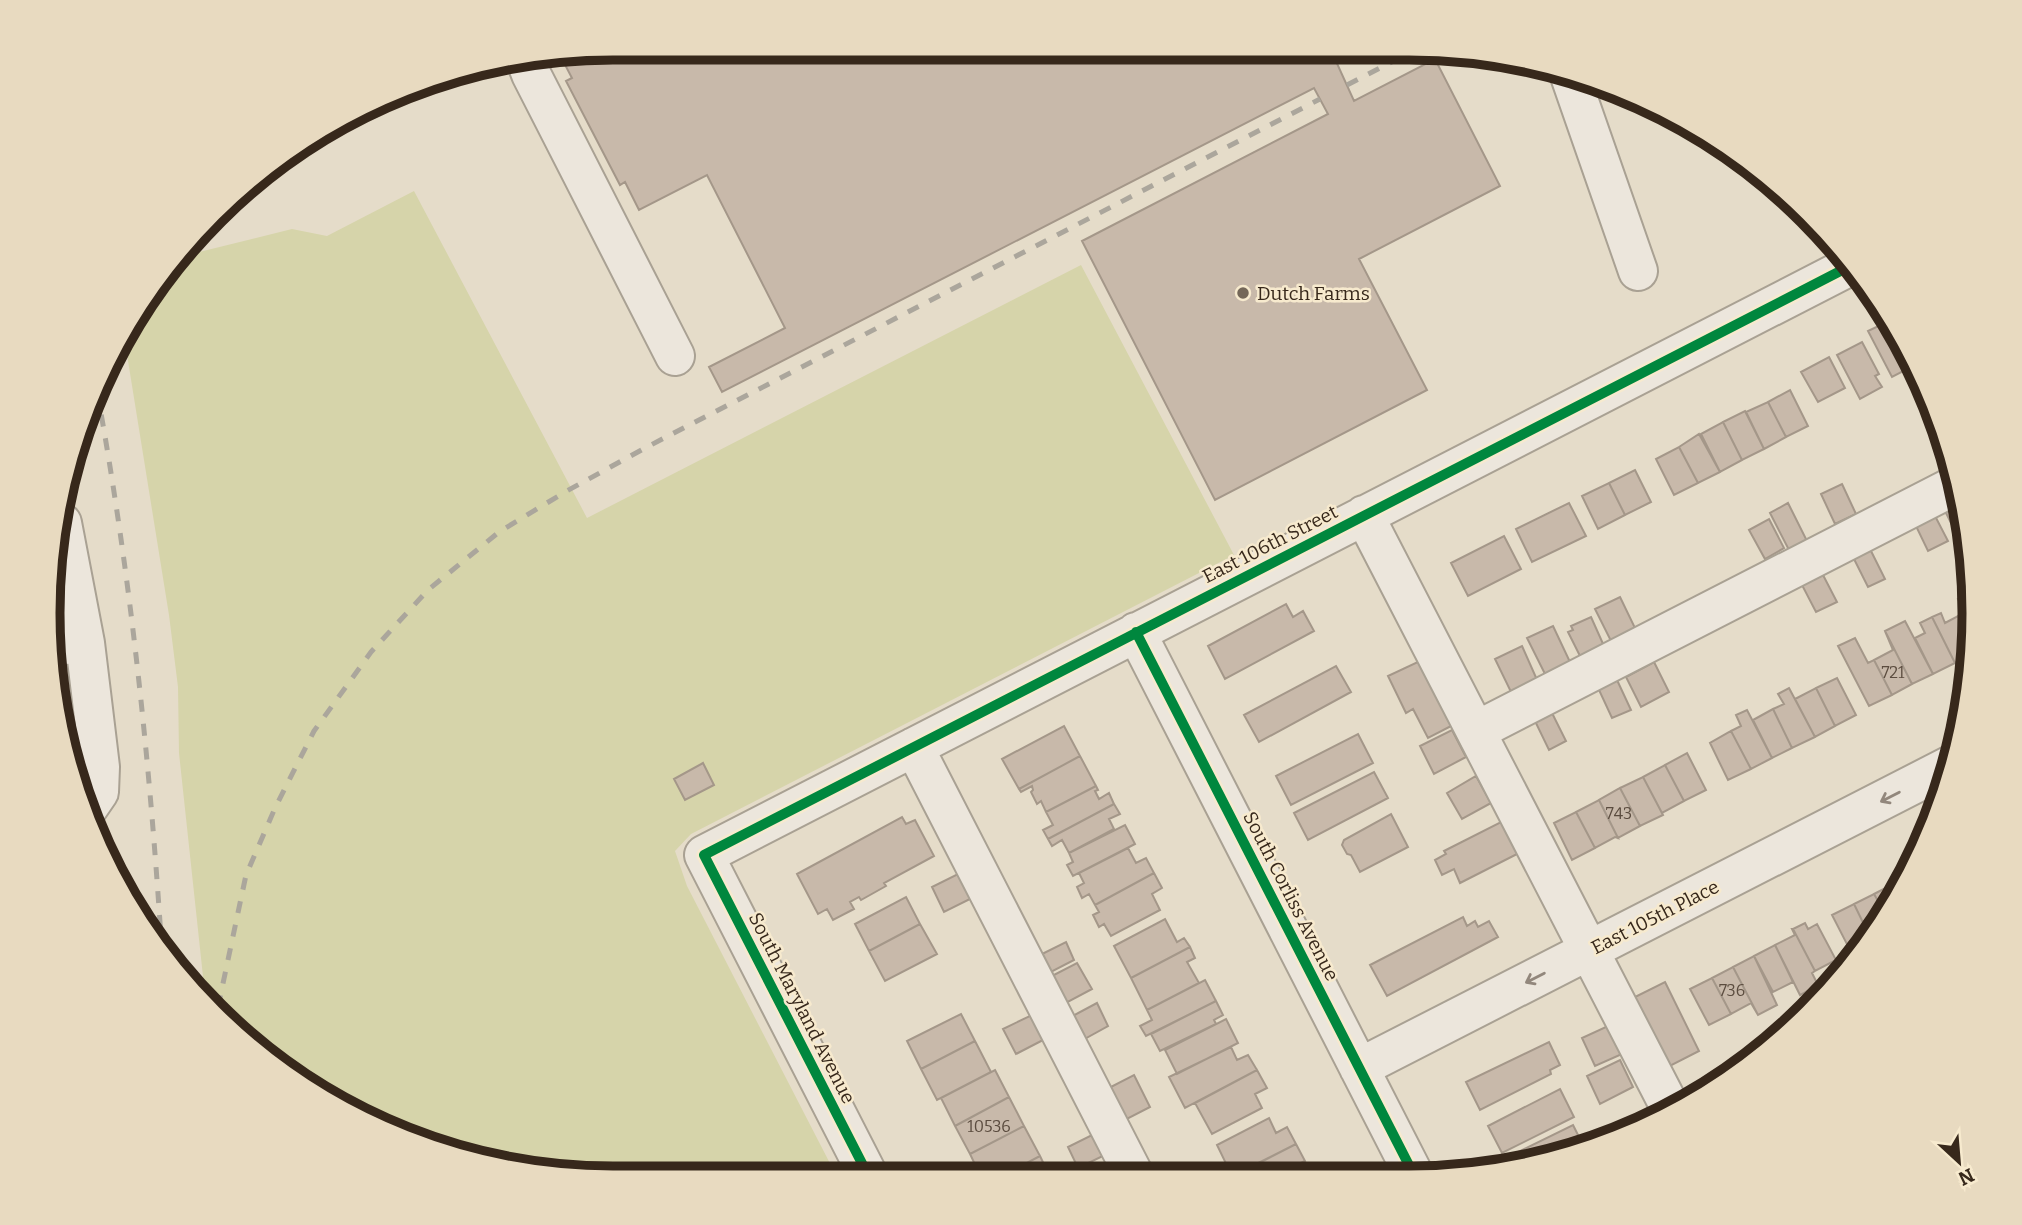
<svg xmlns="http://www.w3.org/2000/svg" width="2022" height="1225" viewBox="0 0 2022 1225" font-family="Bitter,serif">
<rect width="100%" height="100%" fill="#e5dcc9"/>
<path fill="#d6d4aa" d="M414,191L587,518L1081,265L1234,555L691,834L675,851L687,886L837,1177H575L430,1148L298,1082L205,995L179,753L178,687L169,615L124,336L143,298L183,256L292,229L327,236Z"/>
<path fill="#c8b9aa" stroke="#a49789" stroke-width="2" d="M612,47L1330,48L1354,101L1435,59L1500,186L1359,259L1427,390L1215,500L1082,241L1328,114L1314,88L722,392L709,367L785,328L707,175L639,210L625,182L620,185L566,81L572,78L562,59L572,54Z
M1891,320L1915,365L1892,377L1868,331Z
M1862,342L1879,374L1875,376L1882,387L1860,399L1837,355Z
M1829,357L1845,388L1818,402L1801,372Z
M1790,390L1808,426L1786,437L1768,402Z
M1768,402L1786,437L1764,449L1746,412Z
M1745,411L1764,449L1742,460L1723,422Z
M1723,422L1742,460L1720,472L1701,434Z
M1699,434L1720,472L1698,483L1679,447Z
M1679,447L1698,483L1674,495L1656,459Z
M1635,470L1651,502L1625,515L1609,483Z
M1609,483L1625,515L1598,529L1582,496Z
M1842,484L1856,514L1835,524L1821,494Z
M1963,499L1967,535L1959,539L1944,509Z
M1569,503L1586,536L1532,562L1516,529Z
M1788,503L1807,541L1789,550L1770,513Z
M1934,514L1948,541L1928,551L1915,524Z
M1769,519L1784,548L1765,559L1749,530Z
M1504,536L1521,569L1468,596L1451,563Z
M1870,549L1885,579L1868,587L1853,557Z
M1823,575L1837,602L1816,612L1802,585Z
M1972,592L1975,613L1972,643L1958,616L1965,613L1958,599Z
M1620,597L1635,628L1611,641L1595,609Z
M1286,604L1293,617L1303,611L1314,631L1225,679L1208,646Z
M1941,613L1945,623L1958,616L1972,643L1971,655L1955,663L1932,617Z
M1591,617L1604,646L1580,656L1568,632L1573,630L1571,626Z
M1932,617L1955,663L1933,674L1915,638L1925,633L1920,623Z
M1905,621L1933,674L1912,684L1885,631Z
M1553,626L1570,662L1545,674L1527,638Z
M1885,631L1912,684L1892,695L1874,660L1893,650Z
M1855,638L1868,663L1874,660L1892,695L1869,706L1838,646Z
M1522,646L1538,682L1512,694L1495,659Z
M1422,660L1455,724L1428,738L1413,709L1406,713L1388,676Z
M1654,662L1669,692L1641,707L1626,677Z
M1336,666L1351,692L1259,742L1244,715Z
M1837,678L1856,715L1835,726L1816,688Z
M1617,680L1631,710L1612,718L1599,690Z
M1789,688L1815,737L1792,748L1773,709L1784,704L1778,694Z
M1816,688L1835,726L1815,737L1795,699Z
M1773,709L1792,748L1772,758L1753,720Z
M1747,710L1772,758L1751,769L1731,731L1741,726L1736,715Z
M1551,711L1566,741L1549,750L1534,719Z
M1064,726L1080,756L1019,789L1002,759Z
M1452,730L1466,757L1434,774L1420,746Z
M1731,731L1751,769L1728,780L1710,743Z
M1358,734L1373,763L1291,805L1276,776Z
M1687,753L1706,790L1684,801L1665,765Z
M1080,756L1096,786L1046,812L1041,801L1037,804L1031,792L1033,790L1032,786L1021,792L1019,789Z
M703,763L714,785L685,800L674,779Z
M1665,765L1684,801L1662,813L1643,777Z
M1374,772L1388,798L1308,840L1294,813Z
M1476,776L1491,803L1462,819L1447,793Z
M1643,777L1663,815L1640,826L1620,788Z
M1096,786L1098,790L1095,791L1099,799L1109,793L1114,804L1048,839L1043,830L1053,825L1046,812Z
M1620,788L1640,826L1618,838L1599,800Z
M1599,800L1618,838L1615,837L1595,848L1576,812Z
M1114,804L1120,814L1109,819L1114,829L1069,853L1062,840L1052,846L1048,839Z
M1576,812L1595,848L1572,860L1554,823Z
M1391,814L1408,847L1360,872L1351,855L1347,854L1342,845L1344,840Z
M902,817L906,824L915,820L934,856L884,883L886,886L861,900L859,897L850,902L854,909L833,920L827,909L818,914L797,874Z
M1505,820L1521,852L1460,883L1454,869L1442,875L1435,860L1446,854L1444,851Z
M1125,825L1135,844L1073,876L1067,865L1073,862L1069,853Z
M1128,848L1136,863L1146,858L1154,873L1095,905L1089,894L1082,898L1077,887L1084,883L1079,873Z
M962,872L974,897L944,912L932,887Z
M1154,873L1162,888L1152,894L1160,910L1111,936L1104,924L1099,927L1093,915L1099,912L1095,905Z
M1895,883L1899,890L1886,915L1874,894Z
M1874,894L1886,915L1870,937L1854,904Z
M906,897L920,924L869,951L855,924Z
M1854,904L1870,937L1862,946L1851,952L1832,915Z
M1463,917L1467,926L1475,921L1478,927L1489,921L1498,937L1387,996L1370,965Z
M1165,919L1177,942L1184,938L1190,947L1131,978L1114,946Z
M1805,923L1808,929L1817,924L1836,960L1815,971L1793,929Z
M920,924L937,954L885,981L869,951Z
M1792,929H1793L1815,971L1812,973L1818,985L1800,995L1775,945L1795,935Z
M1066,942L1074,960L1047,974L1038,956Z
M1775,945L1793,982L1773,992L1754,956Z
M1190,947L1195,958L1187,962L1199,983L1147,1010L1131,978Z
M1754,956L1777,1005L1758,1015L1733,967Z
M1077,963L1092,989L1064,1004L1050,977Z
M1733,967L1758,1015L1751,1003L1731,1014L1712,978Z
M1712,978L1731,1014L1709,1025L1690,989Z
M1205,980L1216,1001L1146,1036L1140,1026L1152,1020L1147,1010Z
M1665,982L1699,1051L1660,1071L1625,1002Z
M1216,1001L1223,1015L1214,1020L1216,1024L1160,1051L1151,1034Z
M1097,1003L1108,1026L1081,1041L1069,1018Z
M961,1014L975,1041L921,1069L907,1041Z
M1032,1015L1045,1039L1016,1054L1003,1029Z
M1226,1019L1238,1043L1177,1074L1165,1050Z
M1608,1026L1622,1054L1595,1066L1582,1038Z
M975,1041L991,1072L937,1100L921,1069Z
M1549,1042L1560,1065L1550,1070L1551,1074L1480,1110L1466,1082Z
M1231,1047L1237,1060L1248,1055L1257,1070L1185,1108L1169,1077Z
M1620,1060L1633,1087L1600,1104L1587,1076Z
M995,1070L1009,1097L955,1126L941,1098Z
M1257,1070L1267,1088L1255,1094L1262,1108L1212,1134L1195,1103Z
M1134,1075L1150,1107L1121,1122L1105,1090Z
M1560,1089L1574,1117L1502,1153L1488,1126Z
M1009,1097L1024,1126L970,1154L955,1126Z
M1269,1118L1276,1133L1287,1127L1296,1144L1232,1176L1217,1145Z
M1573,1125L1584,1147L1556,1158L1494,1169L1492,1165Z
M1024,1126L1040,1156L1000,1177H981L970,1154Z
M1096,1133L1107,1154L1078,1168L1068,1147Z
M1296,1144L1305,1161L1292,1167L1297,1177H1232Z
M1040,1156L1050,1177H1000Z"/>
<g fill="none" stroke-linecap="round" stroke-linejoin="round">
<defs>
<path id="minor" d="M526,61L531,74L675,356
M1569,73L1638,271
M1364,515L1672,1111
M62,523L85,643L100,767L99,792L86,811
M1136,632L1415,1177
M53,646L85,643
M1476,731L1958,484
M914,747L1135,1177
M1359,1068L1951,765
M869,1177L704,855L1852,265"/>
</defs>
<use href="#minor" stroke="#a9a193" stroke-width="42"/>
<use href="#minor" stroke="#ece6dc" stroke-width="38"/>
<path stroke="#aba69c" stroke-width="5" stroke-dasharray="12 12" stroke-linecap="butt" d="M1347,85L1405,55
M97,391C131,577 150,764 162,953
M218,1007L246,875L275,808L314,731L371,652L428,590L499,532L565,492L645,448L1320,99"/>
<defs>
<path id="cycleway" d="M1136,632L1415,1177
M869,1177L704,855L1852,265"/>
</defs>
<use href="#cycleway" stroke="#f7eace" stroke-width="15"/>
<use href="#cycleway" stroke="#00873e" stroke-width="10"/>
</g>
<defs><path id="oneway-shaft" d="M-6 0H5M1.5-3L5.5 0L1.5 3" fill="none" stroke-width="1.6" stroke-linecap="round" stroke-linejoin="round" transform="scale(1.75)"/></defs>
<g stroke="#92877c">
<use href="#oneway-shaft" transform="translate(1890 797) rotate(153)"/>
<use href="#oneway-shaft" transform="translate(1535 978) rotate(153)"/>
</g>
<circle fill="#746758" stroke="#f7eace" stroke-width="2.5" cx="1243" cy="293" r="7"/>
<g text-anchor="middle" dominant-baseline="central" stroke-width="5" stroke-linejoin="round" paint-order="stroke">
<g font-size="16" fill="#5b4c3f">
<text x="1893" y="672">721</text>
<text x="1619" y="813">743</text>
<text x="1732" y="990">736</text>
<text x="989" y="1126">10536</text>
</g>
<g font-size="19" fill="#37281b" stroke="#f7eace" text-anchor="start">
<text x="1257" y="293">Dutch Farms</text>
</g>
<g font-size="19" fill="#37281b" stroke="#f7eace">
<text transform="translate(1270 544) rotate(-27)">East 106th Street</text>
<text transform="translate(1291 896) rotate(63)">South Corliss Avenue</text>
<text transform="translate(1655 917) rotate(-27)">East 105th Place</text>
<text transform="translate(802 1008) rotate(63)">South Maryland Avenue</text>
</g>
</g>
<path d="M0 0H2022V1225H0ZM613 60H1409A553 553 0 0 1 1962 613V613A553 553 0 0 1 1409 1166H613A553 553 0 0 1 60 613V613A553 553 0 0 1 613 60Z" fill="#e8dac0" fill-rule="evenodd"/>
<path fill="none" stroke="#37281b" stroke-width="9" d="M613 60H1409A553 553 0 0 1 1962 613V613A553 553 0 0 1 1409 1166H613A553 553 0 0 1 60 613V613A553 553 0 0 1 613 60Z"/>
<g transform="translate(1959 1162) rotate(154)" stroke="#f7eace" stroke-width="5" paint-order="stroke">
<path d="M0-5L12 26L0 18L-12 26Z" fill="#37281b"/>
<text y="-10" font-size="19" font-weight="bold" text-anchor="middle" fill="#37281b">N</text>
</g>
</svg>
